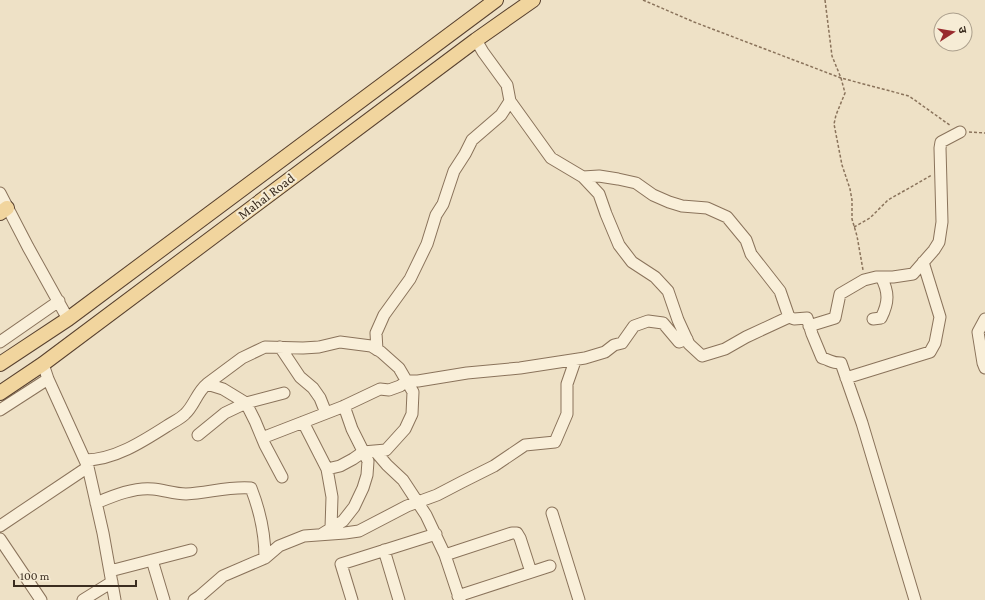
<svg xmlns="http://www.w3.org/2000/svg" width="985" height="600" viewBox="0 0 985 600" font-family="'Crimson Pro','Noto Sans Devanagari',serif">
<rect width="100%" height="100%" fill="#eee1c6"/>
<g fill="none" stroke-linecap="round" stroke-linejoin="round">
<defs>
<path id="minor" d="M510,101L551,158L583,177L599,194L606,214L619,245L632,262L655,277L668,291L678,320L689,344L702,356L725,349L746,337L789,317L780,291L751,254L746,240L727,217L707,208L682,206L669,202L653,195L636,183L618,179L599,176L583,177
M0,193L28,247L68,319
M789,317L794,319L807,318L812,334L822,358C831,360 830,363 841,363L862,423L915,600
M873,319L881,318C889,302 889,292 881,277
M985,319L978,332L983,363L985,368
M809,326L835,318L840,294L864,280L876,277H893L913,274L934,250L939,242L942,222L940,148L941,142L960,132
M0,342L59,301
M280,347L300,377L313,388L320,398L326,413
M377,350L376,333L384,315L410,279L427,244L436,215L443,204L454,171L465,154L472,140L501,115L510,101L507,85L483,52L476,40
M43,364L48,379L88,467L103,533L115,600
M846,378L930,352L935,343L940,317L923,262
M207,384L223,389L246,403L284,393
M0,410L48,379
M303,422L327,469L332,497L331,528
M198,435L225,413L246,403L255,421L265,445L282,477
M262,438L342,407L380,389L389,390L400,386L407,381H418L467,373L520,368L585,358L605,352L614,345L622,343L634,326L648,321L663,323L679,342L687,339
M375,451L387,465L403,480L426,515L445,555L460,600
M85,460C114,460 142,442 167,426C173,422 180,419 185,414C194,406 197,392 207,384L242,358L265,347L303,348L319,347L340,342L371,346L381,352L399,368L413,392L412,414L405,429L386,450L363,452L353,459L340,466L327,469
M96,503C113,496 134,487 153,489C164,490 175,494 186,494C208,493 229,486 251,488C260,511 265,533 265,558
M552,513L579,600
M0,526L88,467
M322,534L343,521L354,507L363,488L367,475L368,461L352,429L344,406
M0,539L41,600
M384,550L399,600
M445,555L512,533H517L520,538L531,572
M152,560L164,600
M110,571L191,550
M458,596L550,566
M83,600L112,582
M194,600L200,596L223,576L265,558L279,546L304,536L345,533L359,531L407,506L437,495L462,482L494,466L525,445L555,442L567,414V384L575,361
M352,600L341,564L436,534"/>
<path id="major" d="M0,213L7,208
M0,364L68,319L496,0
M0,393L43,364L476,40L533,0"/>
</defs>
<use href="#minor" stroke="#8a735b" stroke-width="13"/>
<use href="#major" stroke="#58412f" stroke-width="16"/>
<path stroke="#8a735b" stroke-width="1.5" stroke-dasharray="3 2" stroke-linecap="butt" d="M643,0L694,22L841,78L909,96L951,126
M825,0L832,56L841,78L845,93L836,115L834,124L842,165L850,189L852,200V219L857,236L863,270
M969,132L985,133
M854,227L870,218L888,200L932,175"/>
<use href="#minor" stroke="#f9efd9" stroke-width="11"/>
<use href="#major" stroke="#f1d59e" stroke-width="14"/>
</g>
<g text-anchor="middle" dominant-baseline="central" stroke-width="4" stroke-linejoin="round" paint-order="stroke">
<g font-size="14" fill="#3a2c1f" stroke="#f6ecd5">
<text transform="translate(266 196) rotate(-37)">Mahal Road</text>
</g>
</g>
<g transform="translate(953 32) rotate(78)"><circle r="19" fill="#f6ecd5" stroke="#ab9f8c"/>
<path d="M0-3L7 15L0 10L-7 15Z" fill="#992b2e"/>
<text y="-6" font-size="11" font-weight="bold" text-anchor="middle" fill="#3a2c1f">उ</text>
</g>
<path d="M14 580v6h122v-6" fill="none" stroke="#3a2c1f" stroke-width="2"/>
<text x="20" y="580" font-size="12" fill="#3a2c1f" stroke="#f6ecd5" stroke-width="3" paint-order="stroke">100 m</text>
</svg>
